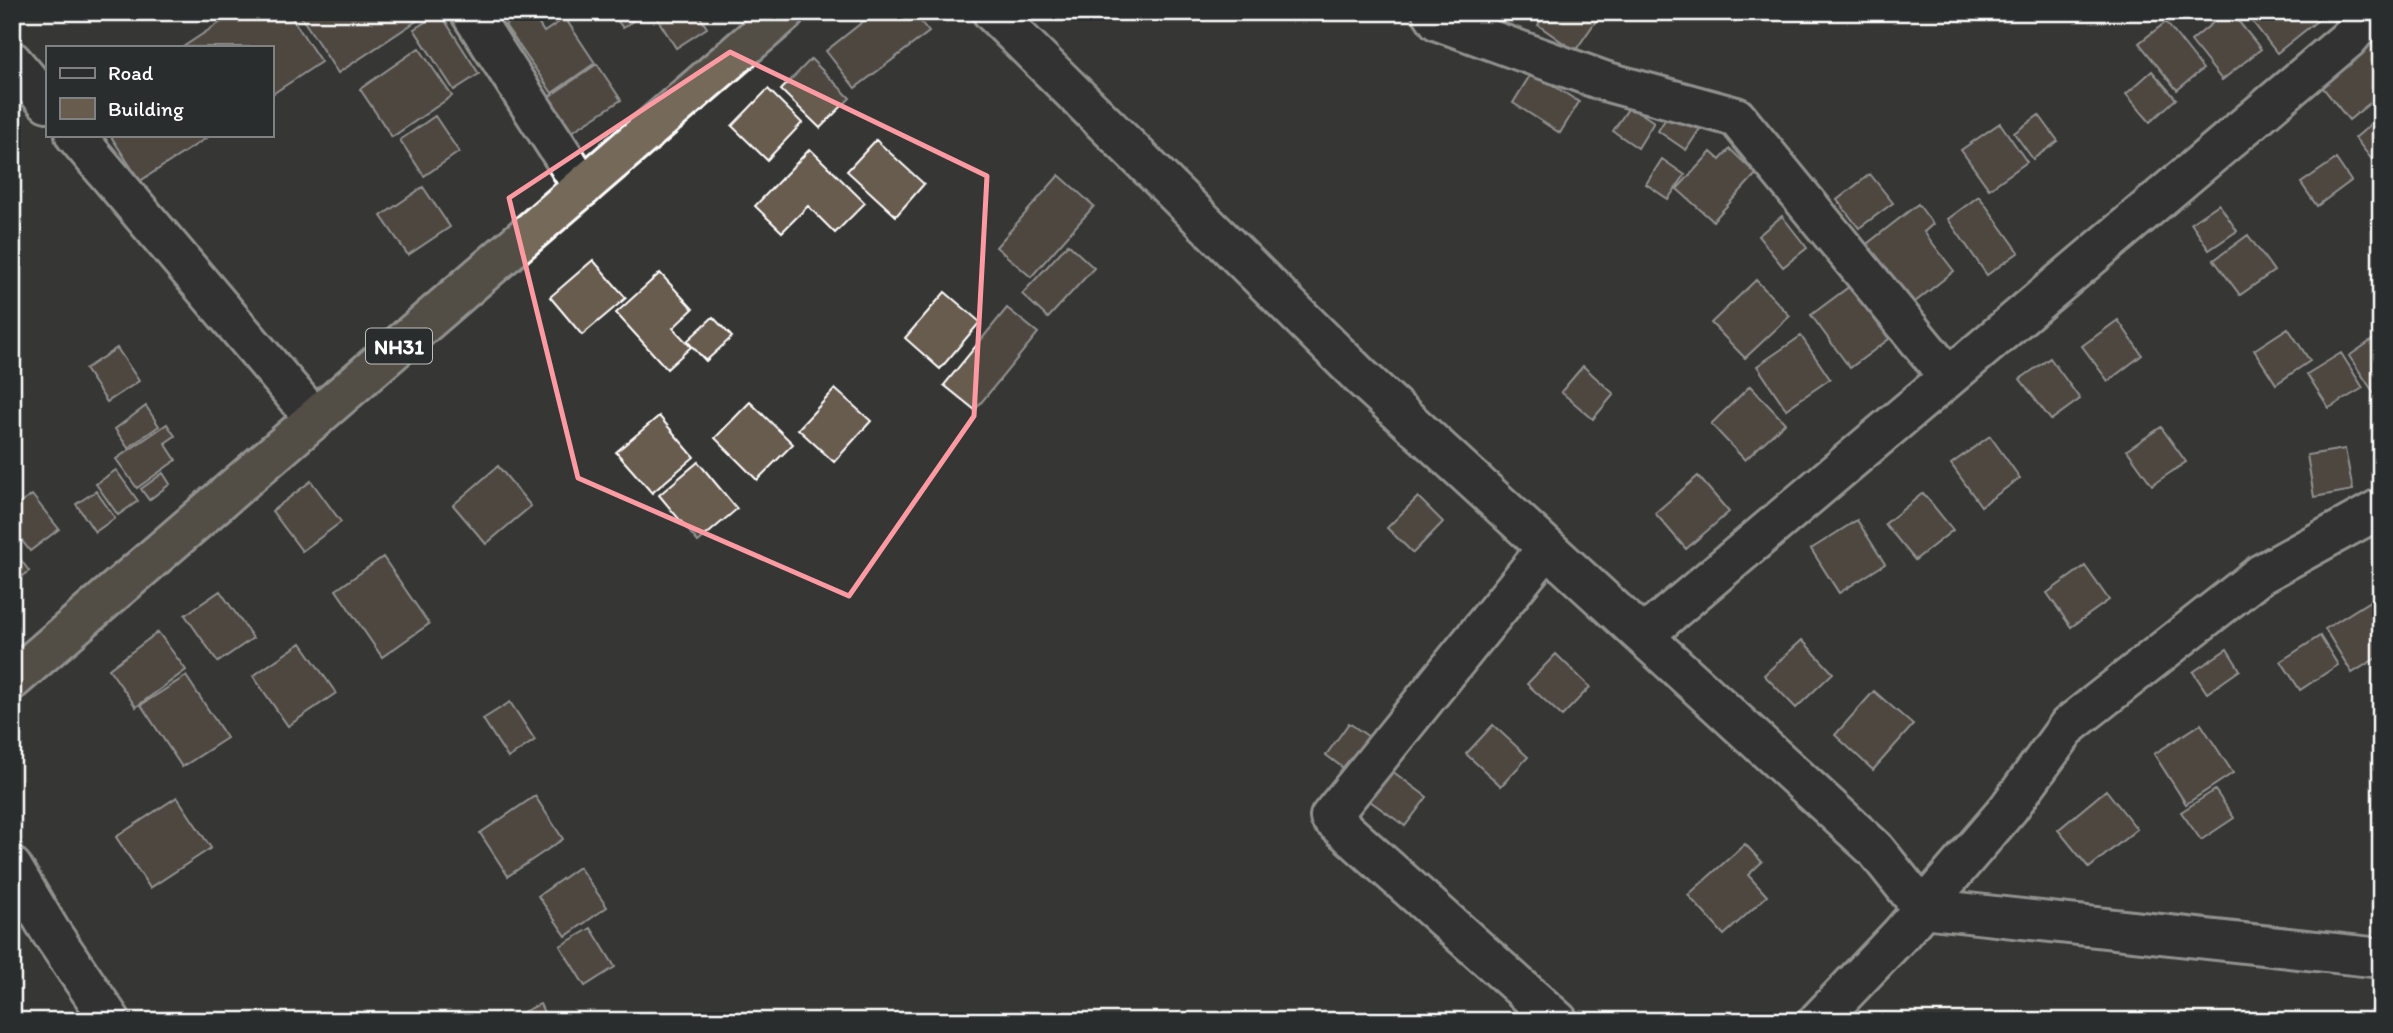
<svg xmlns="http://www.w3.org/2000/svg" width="2393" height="1033" viewBox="0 0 2393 1033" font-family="Itim,sans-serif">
<rect width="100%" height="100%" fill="#363635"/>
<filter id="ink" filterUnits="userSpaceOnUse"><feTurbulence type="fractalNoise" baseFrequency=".0143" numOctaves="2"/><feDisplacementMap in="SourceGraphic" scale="14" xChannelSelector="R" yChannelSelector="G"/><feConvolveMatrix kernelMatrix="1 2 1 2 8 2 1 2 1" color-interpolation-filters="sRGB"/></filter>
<g filter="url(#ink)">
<path fill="#685c4f" stroke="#fff" stroke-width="2" d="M236,12H288L321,62L271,95V47H183Z
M298,12H430L338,73Z
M524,12H531L544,32L565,18L595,63L552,93L505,25Z
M611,12H645L623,28Z
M653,12H697L707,28L676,48Z
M875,12H913L929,32L855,88L826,51Z
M1547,12H1596L1600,15L1575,51L1538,25Z
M2226,12H2231L2261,49L2222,80L2191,41Z
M2245,12H2312L2318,20L2277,53Z
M440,13L479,74L454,90L414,29Z
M2166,22L2203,69L2177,90L2139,43Z
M2381,31V94L2349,120L2319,83Z
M419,48L452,96L392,137L360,89Z
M811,59L850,98L820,128L781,90Z
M597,64L621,100L570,133L547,98Z
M2152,71L2176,99L2150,122L2126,94Z
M1532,72L1579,102L1560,133L1513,103Z
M768,89L802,123L767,160L732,126Z
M1678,99L1707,118L1686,150L1658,131Z
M1630,106L1654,122L1638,148L1613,131Z
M2039,115L2058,141L2033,159L2014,133Z
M435,116L459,152L424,176L400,140Z
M2381,116V163L2377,166L2355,138Z
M2000,123L2027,162L1989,189L1961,150Z
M110,135H211L140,181Z
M876,140L924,184L896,216L847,171Z
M810,149L865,203L835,233L808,206L782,232L755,206Z
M1730,149L1756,174L1713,221L1677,189L1711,152L1720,160Z
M1662,159L1685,175L1668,199L1646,184Z
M2336,159L2351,181L2317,206L2301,183Z
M1870,174L1893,203L1859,228L1837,200Z
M1059,175L1094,206L1031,277L996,247Z
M423,187L450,227L408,255L381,216Z
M1979,196L2019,252L1987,275L1948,219Z
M1918,204L1933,224L1924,232L1954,271L1910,306L1863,247Z
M2219,204L2237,231L2209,250L2191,223Z
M1782,216L1807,248L1783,267L1758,236Z
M2248,235L2274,271L2240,295L2214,260Z
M1068,244L1094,268L1048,318L1022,294Z
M593,260L626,298L582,335L550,297Z
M660,273L693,309L673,328L691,347L667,369L616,313Z
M1756,280L1790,316L1745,358L1711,323Z
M1850,286L1889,339L1850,368L1811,315Z
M945,292L980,322L940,369L905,338Z
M1007,308L1038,333L975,410L944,385Z
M713,317L732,337L706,361L687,341Z
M2118,320L2142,355L2108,381L2082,346Z
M2288,328L2310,361L2276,384L2254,350Z
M2381,334V396L2378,399L2349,356Z
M1801,336L1830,379L1786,409L1757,366Z
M117,348L139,381L107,402L85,369Z
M2341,353L2363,388L2329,408L2307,374Z
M2050,358L2080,399L2051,420L2020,379Z
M1583,366L1614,394L1593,419L1561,392Z
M1750,386L1785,423L1745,460L1711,424Z
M835,389L871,421L834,462L798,429Z
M750,402L793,444L757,480L715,438Z
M146,406L159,426L128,448L115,429Z
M659,416L694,457L652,493L616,452Z
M167,424L175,436L165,443L176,460L137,488L116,459Z
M2161,427L2186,462L2152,485L2127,450Z
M1990,436L2020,478L1981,506L1951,464Z
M2345,449L2353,490L2314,497L2307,455Z
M698,462L737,509L698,542L659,495Z
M498,466L531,506L486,544L453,505Z
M116,470L138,501L118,515L96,484Z
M163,473L170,484L149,500L141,489Z
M1698,476L1729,512L1686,549L1655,513Z
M311,481L341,522L302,551L272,511Z
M96,491L115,518L95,532L76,504Z
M1923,493L1953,530L1915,560L1885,524Z
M32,495L59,529L30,551L12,528V509Z
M1418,497L1443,522L1413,553L1387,528Z
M1857,520L1885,564L1839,593L1811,549Z
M12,548L29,571L12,584Z
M383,557L429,624L382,657L336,590Z
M2085,566L2109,600L2071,627L2047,593Z
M220,591L253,638L218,662L185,615Z
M2370,601L2381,619V637L2378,639L2381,655L2352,673L2325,629Z
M158,632L186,670L136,707L109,669Z
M2320,636L2338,665L2300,690L2281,661Z
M1802,640L1833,673L1796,708L1764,675Z
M301,643L336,693L288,726L253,676Z
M2227,649L2240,670L2207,693L2193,672Z
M1556,654L1590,687L1562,716L1527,684Z
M186,676L227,738L182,767L141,705Z
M1874,691L1913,725L1873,770L1835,735Z
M510,702L535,740L508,758L483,719Z
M1349,723L1382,746L1358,779L1326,755Z
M2201,724L2233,773L2186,804L2154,754Z
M1493,725L1528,757L1501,786L1466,754Z
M1392,771L1427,797L1405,826L1370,801Z
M2106,790L2137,829L2089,868L2058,830Z
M2215,790L2234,818L2201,840L2181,812Z
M535,796L563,839L508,876L480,833Z
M177,797L211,848L150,888L116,837Z
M1745,844L1762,862L1748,875L1767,896L1724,935L1688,895Z
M579,867L607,907L566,936L538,896Z
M591,928L615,967L585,986L560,946Z
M540,1004L548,1021H504Z"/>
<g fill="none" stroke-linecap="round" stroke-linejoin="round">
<defs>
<path id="minor" d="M470,12L583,187
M992,12L1361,377L1875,849L1922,908L2381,958
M1432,12L1438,21L1604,81L1736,117L1948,376
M12,61L47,102
M75,135L315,419
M1547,548L1330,817L1558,1021
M1643,636L2348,39L2371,12
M12,867L50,931L111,1021
M1818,1021L1900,935L2008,809L2069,725L2261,574L2381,508"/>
<path id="highway" d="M12,680L785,12"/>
</defs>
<use href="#minor" stroke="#fff" stroke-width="44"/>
<use href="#highway" stroke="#fff" stroke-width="44"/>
<use href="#minor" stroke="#2a2d2e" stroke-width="38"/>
<use href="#highway" stroke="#746a5a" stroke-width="38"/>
</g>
</g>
<path d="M0 0H2393V1033H0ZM730,52L987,176L974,416L849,596L578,478L509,198Z" fill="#363635" fill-opacity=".55" fill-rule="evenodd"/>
<path fill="none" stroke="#ff9aa2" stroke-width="5" stroke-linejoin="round" d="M730,52L987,176L974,416L849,596L578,478L509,198Z"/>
<g text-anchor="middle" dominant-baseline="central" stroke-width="6" stroke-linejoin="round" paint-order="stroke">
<rect fill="#2a2d2e" stroke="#bfc0c0" stroke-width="2" x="366" y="328.5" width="66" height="35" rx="5"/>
<g font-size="21" font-weight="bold" fill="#fff">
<text x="399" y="346">NH31</text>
</g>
</g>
<rect width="2393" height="1033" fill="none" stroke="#2a2d2e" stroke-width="42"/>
<rect x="21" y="21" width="2351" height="991" fill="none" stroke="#fff" stroke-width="2.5" filter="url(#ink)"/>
<rect x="46" y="46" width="228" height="91" fill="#2a2d2e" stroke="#7f8182" stroke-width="2"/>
<rect x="60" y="68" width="35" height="10" fill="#2a2d2e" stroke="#7f8182" stroke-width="2"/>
<text x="108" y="80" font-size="21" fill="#ffffff">Road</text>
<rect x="60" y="98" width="35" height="21" fill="#685c4f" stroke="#7f8182" stroke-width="2"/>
<text x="108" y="116" font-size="21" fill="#ffffff">Building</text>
</svg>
